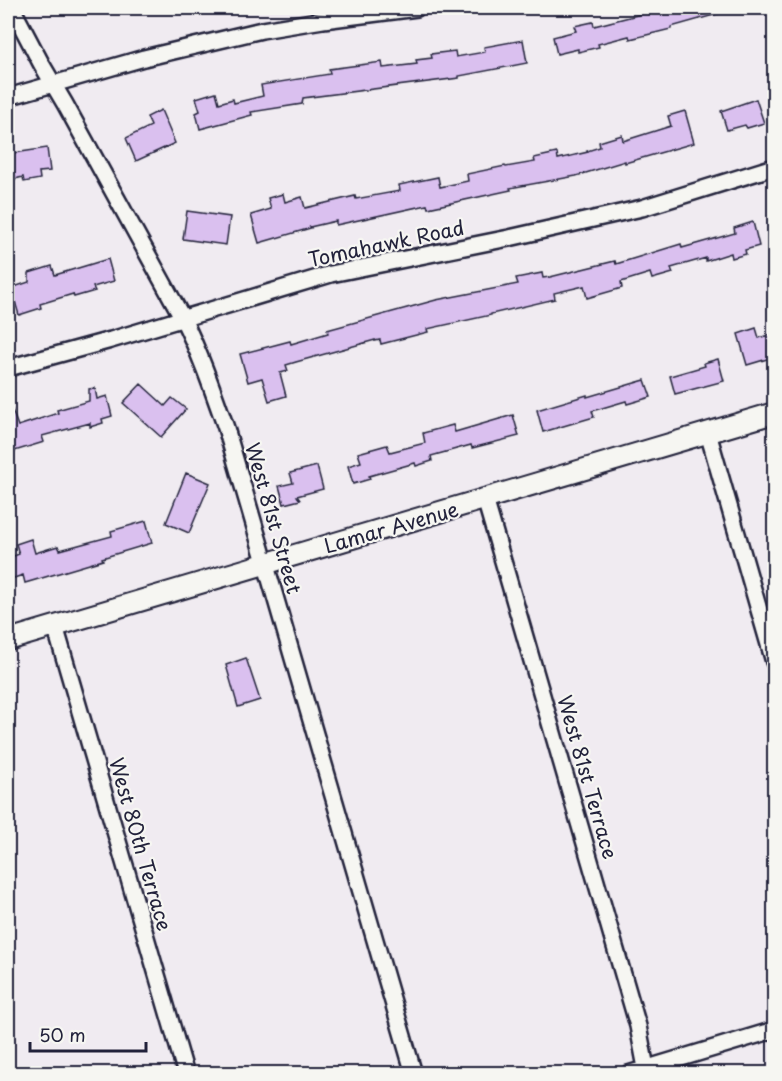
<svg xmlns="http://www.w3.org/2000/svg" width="782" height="1081" viewBox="0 0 782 1081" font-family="'Playpen Sans',sans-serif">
<rect width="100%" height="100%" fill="#f0ebf1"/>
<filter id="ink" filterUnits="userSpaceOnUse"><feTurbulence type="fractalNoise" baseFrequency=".0167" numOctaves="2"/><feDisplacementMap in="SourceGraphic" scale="12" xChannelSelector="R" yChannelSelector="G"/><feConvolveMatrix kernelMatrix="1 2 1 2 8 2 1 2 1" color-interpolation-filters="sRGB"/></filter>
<g filter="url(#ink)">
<path fill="#dac0ef" stroke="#22223b" stroke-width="1.5" d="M648,8H727L728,11L671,27V29L630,39L629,36L598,44L599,47L578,52V49L557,54L553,37L576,31L574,26L593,22L594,26L649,12Z
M523,40L527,63L459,76V78L303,98L302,104L251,112L252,115L200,129L196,113L200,111L196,98L216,92L219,103L233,99L234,103L263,96L261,85L330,74L329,69L382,62L383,68L417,64L416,60L432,58L431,54L455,51L456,57L485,52L484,47Z
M756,99L764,123L747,128L745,125L727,130L721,111Z
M161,110L175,143L136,161L126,138L151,126L147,117Z
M685,111L694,143L625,163V161L576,176L510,188L511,190L428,208L427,205L336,225V221L310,227L311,228L259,243L251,215L271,209L268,198L283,194L285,202L302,197L305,208L355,196L356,199L400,191L399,185L438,177L440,187L468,181L467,174L505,166L506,167L535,162L534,158L557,153L558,159L588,152L587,151L600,147L599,142L622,135L623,141L671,126L668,116Z
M47,148L50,171L39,172L40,179L24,182L23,177L15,179L14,172L8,173V154Z
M187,211L230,217L226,245L183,239Z
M753,222L759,246L745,250L746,254L732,258L731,253L706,261V258L671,268L673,273L652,279L650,273L621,282L622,288L587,298L584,286L554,293L555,299L491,314V315L427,329L428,332L381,344L380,340L375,341V340L296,362L286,365L288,371L280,373L286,396L269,401L262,378L248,382L240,354L290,341L291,344L328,333L327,330L436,300L518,284L516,278L542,273L543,278L550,277L615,261L616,264L681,244L682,248L735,233L734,228Z
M108,259L114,281L93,287L95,291L74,297L73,294L40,304L41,308L19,315L11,288L29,282V273L52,266L55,275Z
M756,328L759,338L774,333V357L747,365L738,334Z
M718,359L724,381L675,394L670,376L705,366L704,363Z
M645,380L651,397L627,404L626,401L592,411L594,417L543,432L537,410L587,395V397Z
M141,384L165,406L172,398L186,409L161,437L123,403Z
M95,388L97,399L107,396L112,416L102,419L103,423L90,427V423L42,436L44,442L8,453V402H9L18,426L58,413L57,410L89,401V389Z
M513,415L519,436L472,448L471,445L431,456L432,461L416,466L415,463L369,476L370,479L353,484L348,466L361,462L358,453L387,445L390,452L425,443L423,433L453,425L455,432Z
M317,466L323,489L297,496L300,500L284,504L279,486L293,483L290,473Z
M186,473L210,483L189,533L166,523Z
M146,521L152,543L102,558L103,560L25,583L23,575L8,580V558L19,554L16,544L31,539L35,553L58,546L60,550L112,536L111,531Z
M246,658L260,700L238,707L226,665Z"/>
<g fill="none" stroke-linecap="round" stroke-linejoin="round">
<defs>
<path id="minor" d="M12,8L42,65L65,104L182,317C200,353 213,391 226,428L414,1074
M8,97L144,58L262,30L323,20L417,8
M8,368L111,340L331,274L509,238L642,208L774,167
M708,433L774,662
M485,499L638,1026L646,1068
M55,626L186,1074
M628,1074L774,1030"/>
<path id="tertiary" d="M8,640L774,413"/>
</defs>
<use href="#minor" stroke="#22223b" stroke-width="20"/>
<use href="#tertiary" stroke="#22223b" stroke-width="24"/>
<use href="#minor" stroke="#f6f6f2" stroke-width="15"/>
<use href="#tertiary" stroke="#f6f6f2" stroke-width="20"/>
</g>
</g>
<g text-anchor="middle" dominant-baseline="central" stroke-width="4.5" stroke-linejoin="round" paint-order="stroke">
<g font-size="20" fill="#22223b" stroke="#f6f6f2">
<text transform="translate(386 243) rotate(-12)">Tomahawk Road</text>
<text transform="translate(274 518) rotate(74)">West 81st Street</text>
<text transform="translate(391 527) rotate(-16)">Lamar Avenue</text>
<text transform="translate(588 777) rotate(74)">West 81st Terrace</text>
<text transform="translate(141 844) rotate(74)">West 80th Terrace</text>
</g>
</g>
<rect width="782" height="1081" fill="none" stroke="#f6f6f2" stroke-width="30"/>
<rect x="15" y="15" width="752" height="1051" fill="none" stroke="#22223b" stroke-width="2" filter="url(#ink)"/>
<path d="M30 1042v9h116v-9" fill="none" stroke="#22223b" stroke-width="3"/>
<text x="39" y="1042" font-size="18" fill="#22223b" stroke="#f6f6f2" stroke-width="4.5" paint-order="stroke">50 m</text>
</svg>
